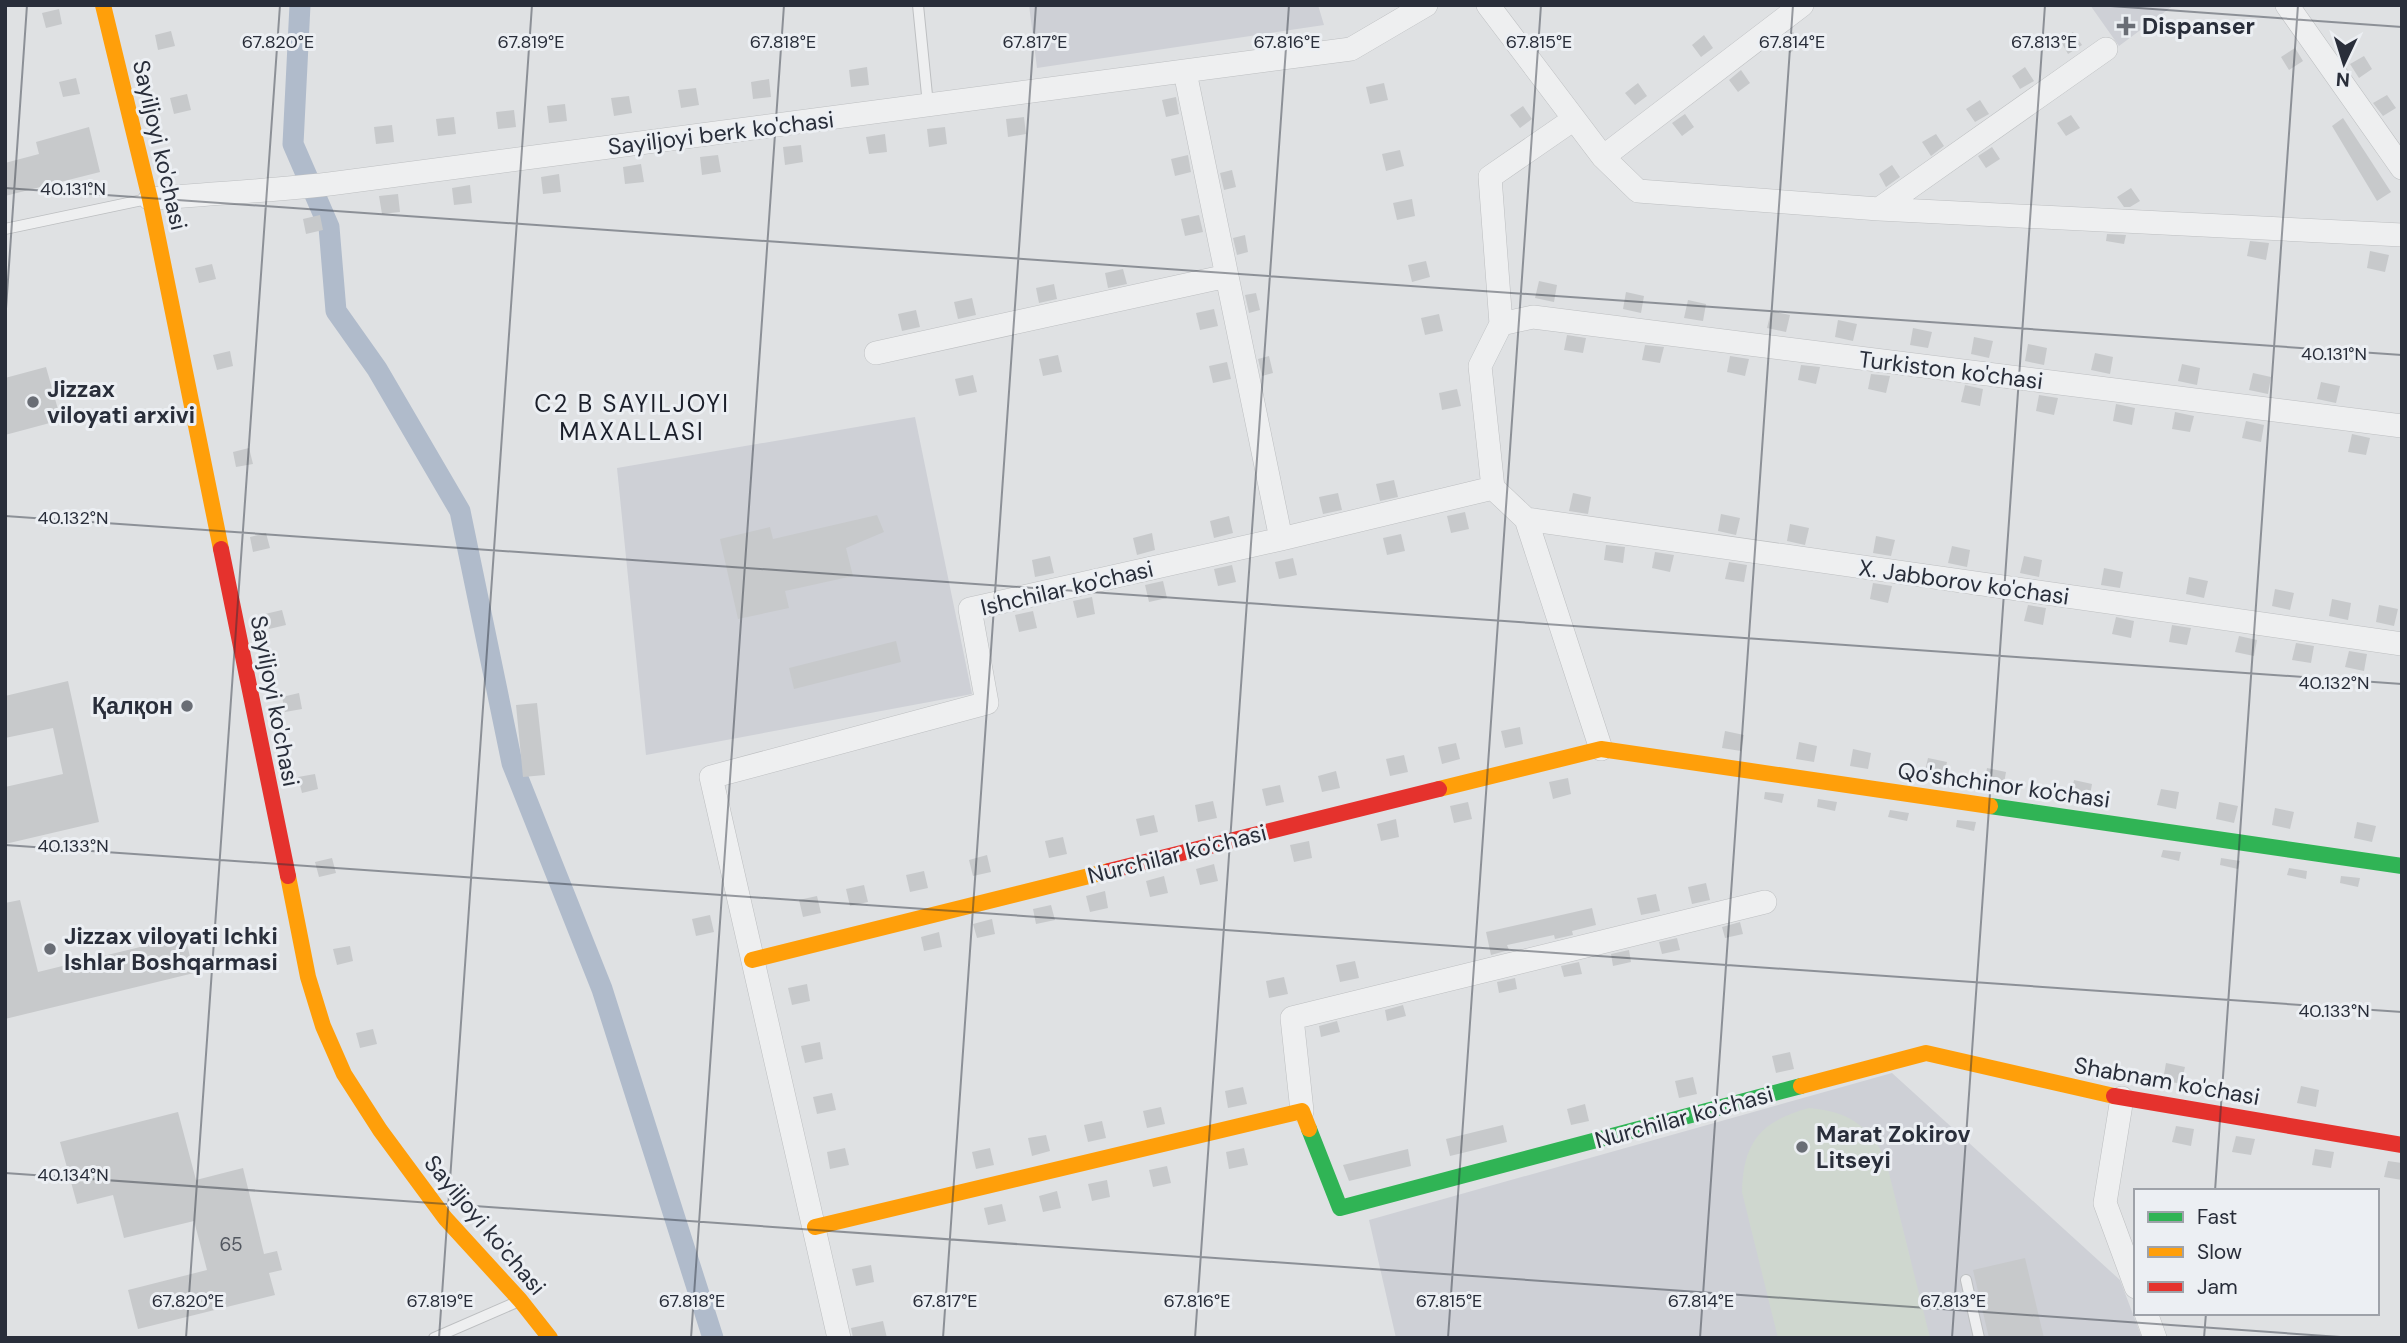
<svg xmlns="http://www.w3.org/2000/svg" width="2407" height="1343" viewBox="0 0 2407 1343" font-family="'DM Sans',sans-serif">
<rect width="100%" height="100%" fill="#dfe1e3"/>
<path fill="#ced0d6" d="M1029,5H1318L1324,25L1037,68Z
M2090,5H2174L2119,46Z
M915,417L972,694L646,755L617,468Z
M1892,1073L2120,1280L2142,1338H1396L1369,1220Z"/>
<path fill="#cfd7cf" d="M1809,1108C1848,1112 1865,1123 1885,1157L1930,1338H1778L1742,1192C1743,1142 1761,1121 1809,1108Z"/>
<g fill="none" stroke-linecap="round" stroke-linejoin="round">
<path stroke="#b0bbcb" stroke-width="21" d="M300,5L293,144L329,227L336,311L377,369L460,511L512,763L602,989L713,1338"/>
</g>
<path fill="#c7c9cb" d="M59,9L62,24L46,28L42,13Z
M171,31L175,46L158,50L155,35Z
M1793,32L1802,44L1790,53L1781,41Z
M2073,32L2082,45L2068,54L2060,40Z
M1704,35L1713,48L1701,57L1692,45Z
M2295,48L2303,61L2289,70L2281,57Z
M2364,56L2372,69L2359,78L2350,64Z
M867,67L869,85L851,87L849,70Z
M2025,67L2034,81L2020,89L2012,76Z
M1741,70L1750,83L1738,92L1729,80Z
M76,78L80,94L63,97L59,82Z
M769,79L771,97L753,99L751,82Z
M1384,83L1388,100L1370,104L1366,87Z
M1638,83L1647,96L1635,105L1625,93Z
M696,88L699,105L681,108L678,90Z
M187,94L191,110L174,114L170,98Z
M2387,95L2396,108L2383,116L2373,103Z
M629,96L632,113L614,116L611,98Z
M1176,97L1179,114L1166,117L1162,100Z
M1980,100L1989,114L1975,122L1966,109Z
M565,104L567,121L549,123L547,106Z
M1523,106L1532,119L1520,128L1510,115Z
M514,110L516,127L498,129L496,112Z
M1685,114L1694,127L1682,136L1672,123Z
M2071,115L2080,128L2066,136L2057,123Z
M454,117L456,134L438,136L436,119Z
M1024,117L1026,134L1008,137L1006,119Z
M2343,118L2391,192L2377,201L2332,126Z
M392,125L394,142L376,144L374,127Z
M89,127L100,172L5,196V163L39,154L36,142Z
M945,127L947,144L929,147L927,129Z
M885,134L887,152L869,154L866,137Z
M1936,134L1944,146L1931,156L1922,142Z
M801,145L803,162L785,165L783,147Z
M1992,147L2000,159L1986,168L1978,156Z
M1400,150L1404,166L1386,171L1382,154Z
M718,155L721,172L702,175L700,157Z
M1188,155L1191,172L1175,176L1171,159Z
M641,164L644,182L625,184L623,167Z
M1892,165L1900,177L1886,187L1879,174Z
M1232,170L1236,187L1224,190L1220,173Z
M559,174L561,192L543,194L541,177Z
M470,185L472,203L454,205L452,188Z
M2131,188L2140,201L2130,207H2124L2117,197Z
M398,194L400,212L382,214L379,196Z
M1412,199L1415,216L1397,220L1393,203Z
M320,215L323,230L306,234L303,219Z
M1199,215L1203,232L1185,236L1181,219Z
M2107,234L2126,235L2124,244L2106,241Z
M1245,235L1248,252L1237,255L1233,238Z
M2250,241L2269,243L2266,260L2247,256Z
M2370,251L2389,255L2385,272L2367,268Z
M1426,261L1430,277L1412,282L1408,265Z
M212,264L216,279L199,283L195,268Z
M1123,269L1127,284L1108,288L1105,273Z
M1539,281L1557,285L1554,302L1535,298Z
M1054,284L1057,299L1039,303L1036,288Z
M1626,292L1644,296L1641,313L1623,309Z
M1256,293L1260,310L1249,313L1245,295Z
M972,298L976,315L958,319L954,302Z
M1688,300L1706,304L1703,321L1684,318Z
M1214,309L1218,326L1200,330L1196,313Z
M916,310L920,327L902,331L898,314Z
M1771,311L1790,315L1786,332L1767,328Z
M1439,314L1443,331L1425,335L1421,318Z
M1838,320L1857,324L1853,341L1835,337Z
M1913,328L1932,332L1928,348L1910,345Z
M1567,335L1586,338L1583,353L1564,350Z
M1974,337L1993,341L1989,358L1971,354Z
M2028,344L2047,348L2044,365L2025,361Z
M1645,345L1664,347L1660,363L1642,360Z
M230,351L233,366L217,370L213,355Z
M2095,353L2113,357L2110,374L2091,370Z
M1058,355L1062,372L1043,376L1039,359Z
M1269,356L1273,373L1262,376L1258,359Z
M1730,356L1749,359L1745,376L1727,372Z
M1227,362L1231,379L1213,383L1209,366Z
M2182,364L2200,368L2197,385L2178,381Z
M1801,365L1820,367L1816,384L1798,380Z
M46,367L61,420L5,435V378Z
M2253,373L2271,377L2268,394L2249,390Z
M1871,374L1890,376L1886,393L1868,389Z
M973,375L977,392L959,396L955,379Z
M2321,382L2340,386L2336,403L2317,399Z
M1965,385L1983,389L1980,406L1961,402Z
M1457,389L1461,406L1442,410L1439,393Z
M2039,395L2058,398L2054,415L2036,411Z
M2116,404L2135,408L2132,425L2113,421Z
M2175,412L2194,416L2190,432L2172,429Z
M2246,421L2264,425L2261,442L2242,438Z
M2352,434L2370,438L2366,455L2348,452Z
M249,448L253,464L236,467L233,452Z
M1394,480L1398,497L1380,501L1376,484Z
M1338,493L1342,510L1323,514L1319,497Z
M1573,493L1591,497L1588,514L1569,511Z
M1465,512L1469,529L1451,533L1447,516Z
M1721,514L1740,518L1736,535L1718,531Z
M877,515L884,532L846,548L853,576L785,591L789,608L738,619L720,539L770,527L773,539Z
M1229,516L1233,533L1214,538L1210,521Z
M1790,524L1809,528L1805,545L1787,541Z
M266,533L270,548L253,552L250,537Z
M1152,533L1155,550L1137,555L1133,538Z
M1401,534L1405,551L1387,555L1383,538Z
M1876,536L1895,540L1891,556L1873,553Z
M1606,545L1625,547L1623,563L1604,560Z
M1952,546L1970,550L1967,567L1948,563Z
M1655,552L1674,555L1670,572L1652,568Z
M1050,556L1054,573L1035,577L1032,560Z
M2024,556L2042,560L2039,577L2020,573Z
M1293,558L1297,575L1279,579L1275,562Z
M1729,562L1747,565L1744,582L1725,579Z
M1232,565L1236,582L1218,586L1214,569Z
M2104,568L2123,572L2120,588L2101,585Z
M2189,577L2208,581L2204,598L2186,594Z
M1163,581L1167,598L1149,602L1145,585Z
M1873,583L1892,586L1888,603L1870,599Z
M2275,589L2294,593L2290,610L2272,606Z
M1092,597L1095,614L1077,618L1073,601Z
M2332,599L2351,603L2348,620L2329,616Z
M2028,605L2046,608L2043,625L2024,621Z
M2379,605L2398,609L2394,626L2376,622Z
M282,610L286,625L269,629L265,614Z
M1033,611L1037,628L1019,632L1015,615Z
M2116,617L2134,621L2131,638L2112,634Z
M2172,625L2191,628L2187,645L2169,642Z
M2239,636L2257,640L2254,656L2235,652Z
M896,641L901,662L794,689L789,668Z
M2296,643L2314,646L2311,663L2292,660Z
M2349,651L2367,654L2364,671L2345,667Z
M68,681L99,822L5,844V787L63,774L53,728L5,738V696Z
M299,693L302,709L285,712L282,697Z
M537,703L545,775L523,777L516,705Z
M1520,727L1523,744L1505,748L1501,731Z
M1725,731L1744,735L1741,751L1722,748Z
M1799,742L1817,746L1814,762L1796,759Z
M1456,743L1460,759L1442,764L1438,747Z
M1853,749L1871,753L1868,769L1850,766Z
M1404,755L1408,772L1390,776L1386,759Z
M1928,758L1947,762L1943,779L1924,775Z
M1987,768L2006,772L2003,789L1984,785Z
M1336,771L1340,788L1322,792L1318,776Z
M315,774L318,789L302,793L298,777Z
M1568,778L1571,794L1553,799L1549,782Z
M2074,780L2092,784L2089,801L2070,798Z
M1280,785L1284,802L1266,806L1262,789Z
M2161,789L2179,792L2176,809L2157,805Z
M1765,792L1784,794L1782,803L1764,799Z
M1818,799L1837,802L1835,811L1817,807Z
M1213,801L1217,818L1198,822L1195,805Z
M1468,802L1472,819L1454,823L1450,806Z
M2219,802L2238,806L2234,823L2216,819Z
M2275,808L2294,812L2290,829L2272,825Z
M1890,810L1909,813L1907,821L1888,817Z
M1154,815L1158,832L1140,836L1136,819Z
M1396,819L1399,837L1381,841L1377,824Z
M1957,820L1976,822L1974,831L1956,827Z
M2357,822L2376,826L2372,842L2354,838Z
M1063,837L1067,854L1049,858L1045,841Z
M1309,841L1312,858L1294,862L1290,845Z
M2163,850L2181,852L2179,861L2161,857Z
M987,855L991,872L973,876L969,860Z
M332,858L336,873L319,877L315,862Z
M2221,858L2240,861L2238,869L2220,865Z
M1214,864L1218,881L1200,885L1196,869Z
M2289,868L2307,871L2306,879L2287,875Z
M924,871L928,888L910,892L906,875Z
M1164,876L1168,893L1150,897L1146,881Z
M2341,876L2360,878L2358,887L2340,883Z
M1706,883L1710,900L1692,904L1688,887Z
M864,885L868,902L850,906L846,889Z
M1105,891L1108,908L1090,912L1086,896Z
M1656,894L1660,911L1641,915L1637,898Z
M817,896L821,913L803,917L799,900Z
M20,900L38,972L185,936L194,973L5,1019V903Z
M1051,905L1055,920L1036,924L1033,909Z
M1592,908L1596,925L1572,931L1573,935L1555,939L1554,935L1507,945L1509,950L1491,955L1486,932Z
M710,915L714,932L696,936L692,919Z
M992,919L995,934L977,938L973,924Z
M1740,922L1743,934L1725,938L1722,927Z
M939,932L942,947L924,951L921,937Z
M1677,938L1680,950L1662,954L1659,942Z
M350,946L353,961L337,965L333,949Z
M1629,950L1631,962L1613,966L1611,954Z
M1355,961L1359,978L1340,982L1336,965Z
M1579,962L1582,974L1564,977L1561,966Z
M1284,977L1288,994L1269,998L1266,981Z
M1515,978L1517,989L1499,993L1497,982Z
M807,984L810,1001L792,1005L788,988Z
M1403,1005L1406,1016L1387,1021L1385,1010Z
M1337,1021L1340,1032L1321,1037L1319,1026Z
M373,1029L377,1044L360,1048L356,1033Z
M820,1042L823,1059L805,1063L801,1046Z
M1790,1052L1794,1069L1776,1073L1772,1056Z
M2166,1063L2185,1067L2181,1084L2163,1080Z
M1693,1077L1697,1094L1679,1098L1675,1081Z
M2301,1086L2319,1090L2316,1107L2297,1103Z
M1243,1087L1247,1104L1228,1108L1225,1091Z
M832,1093L836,1110L817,1114L813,1097Z
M1585,1104L1589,1121L1571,1125L1567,1109Z
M1161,1107L1165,1124L1147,1128L1143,1111Z
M178,1112L196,1180L243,1168L264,1254L277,1251L282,1270L269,1273L275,1295L138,1329L128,1290L207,1270L194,1221L124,1238L113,1195L77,1204L60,1142Z
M1102,1121L1106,1138L1088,1142L1084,1125Z
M1503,1125L1507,1142L1450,1156L1446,1139Z
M2176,1126L2194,1129L2191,1146L2172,1142Z
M1046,1135L1050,1151L1032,1156L1028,1138Z
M2236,1136L2255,1139L2251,1155L2232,1152Z
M845,1148L849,1165L830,1169L827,1152Z
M990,1148L994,1165L976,1169L972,1152Z
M1244,1148L1248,1165L1229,1169L1226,1152Z
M1408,1149L1411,1166L1349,1181L1343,1165Z
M2315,1149L2334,1152L2331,1168L2312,1165Z
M2388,1161L2402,1163V1180L2384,1177Z
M1167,1166L1171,1183L1153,1187L1149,1170Z
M1107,1180L1110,1197L1092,1201L1088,1184Z
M1057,1191L1061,1208L1043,1212L1039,1196Z
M1002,1204L1006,1221L988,1225L984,1208Z
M2025,1258L2044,1338H1989L1973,1270Z
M871,1265L874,1282L856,1286L852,1269Z
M883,1321L887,1338H853L851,1328Z"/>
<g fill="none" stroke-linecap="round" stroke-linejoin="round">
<defs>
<path id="lane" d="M918,5L928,105
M5,229L147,199
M1966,1280L1979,1338
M434,1338L517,1302"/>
<path id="street" d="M1488,5L1603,157L1638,191L1879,209L2106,49
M2287,5L2402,168
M1185,72L1281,539
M1574,119L1490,177L1501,324L1480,366L1493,488L1526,519L1601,749
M1603,157L1802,5
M150,199C213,193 275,191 337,183L1351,49L1426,5
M1879,209L2402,235
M1501,324L1533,317L2402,426
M876,353L1227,276
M1526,519L2402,644
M2122,1098L2105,1203L2136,1287
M1302,1111L1292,1018L1765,902
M2146,1313L2155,1338
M839,1338L711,777L987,703L970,609L1281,539L1493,488"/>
</defs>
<use href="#lane" stroke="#bdbfc1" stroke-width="12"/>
<use href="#street" stroke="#bdbfc1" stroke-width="24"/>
<use href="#lane" stroke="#eeeff0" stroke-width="10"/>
<use href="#street" stroke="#eeeff0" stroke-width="23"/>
<path stroke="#30b455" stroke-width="16" d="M1990,806L2402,866
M1309,1129L1340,1208L1801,1086"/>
<path stroke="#ff9f0a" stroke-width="16" d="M103,5L150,199L221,549
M1439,789L1601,749L1990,806
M288,876L308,977L323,1026L344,1074L380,1130L445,1218L520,1300L550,1338
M752,960L1109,871
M1801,1086L1926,1053L2114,1096
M815,1227L1302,1111L1309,1129"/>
<path stroke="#e5322d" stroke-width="16" d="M221,549L288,876
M1109,871L1439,789
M2114,1096L2402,1145"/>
</g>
<path fill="none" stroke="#292e3a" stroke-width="2" stroke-opacity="0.45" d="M2097,5L2402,27M5,188L2402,355M5,323L27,5M5,516L2402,684M5,845L2402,1012M5,1173L2355,1338M2215,1191L2298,5M186,1338L280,5M439,1338L532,5M691,1338L784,5M943,1338L1036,5M1195,1338L1289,5M1448,1338L1541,5M1700,1338L1793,5M1952,1338L2045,5M2204,1338L2206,1313"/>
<g fill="#696d75" stroke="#eceff3" stroke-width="2.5">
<path d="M2122.5 15.5h7v7h7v7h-7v7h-7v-7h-7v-7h7z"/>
<circle cx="33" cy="402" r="7"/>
<circle cx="187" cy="706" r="7"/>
<circle cx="50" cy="949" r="7"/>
<circle cx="1802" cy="1147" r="7"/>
</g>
<g text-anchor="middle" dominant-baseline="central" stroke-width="6" stroke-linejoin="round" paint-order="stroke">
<g font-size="19" fill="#51565f">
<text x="231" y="1244">65</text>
</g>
<g font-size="23" font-weight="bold" fill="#292e3a" stroke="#eceff3" text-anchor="start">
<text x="2142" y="26">Dispanser</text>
<text x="47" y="389">Jizzax<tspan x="47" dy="26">viloyati arxivi</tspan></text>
<text x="173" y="706" text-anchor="end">Қалқон</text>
<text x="64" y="936">Jizzax viloyati Ichki<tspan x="64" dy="26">Ishlar Boshqarmasi</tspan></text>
<text x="1816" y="1134">Marat Zokirov<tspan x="1816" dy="26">Litseyi</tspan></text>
</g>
<g font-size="23" fill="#292e3a" stroke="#eceff3">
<text transform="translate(721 133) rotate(-7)">Sayiljoyi berk ko'chasi</text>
<text transform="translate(160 145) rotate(77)">Sayiljoyi ko'chasi</text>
<text transform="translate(1951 370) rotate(7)">Turkiston ko'chasi</text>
<text transform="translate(1964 582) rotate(8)">X. Jabborov ko'chasi</text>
<text transform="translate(1067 588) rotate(-13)">Ishchilar ko'chasi</text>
<text transform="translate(275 701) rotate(79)">Sayiljoyi ko'chasi</text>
<text transform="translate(2004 785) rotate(8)">Qo'shchinor ko'chasi</text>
<text transform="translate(1177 854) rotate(-14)">Nurchilar ko'chasi</text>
<text transform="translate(2167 1081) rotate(10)">Shabnam ko'chasi</text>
<text transform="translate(1684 1117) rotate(-15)">Nurchilar ko'chasi</text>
<text transform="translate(485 1225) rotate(50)">Sayiljoyi ko'chasi</text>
</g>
<g font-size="24" letter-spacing="2" fill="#1b1f2a" stroke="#eceff3">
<text x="632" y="403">C2 B SAYILJOYI<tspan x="632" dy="28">MAXALLASI</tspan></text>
</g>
</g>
<g font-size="18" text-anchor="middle" fill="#292e3a" stroke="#eceff3" stroke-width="6" stroke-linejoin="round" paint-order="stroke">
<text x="278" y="48">67.820°E</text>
<text x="531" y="48">67.819°E</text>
<text x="783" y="48">67.818°E</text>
<text x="1035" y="48">67.817°E</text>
<text x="1287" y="48">67.816°E</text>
<text x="1539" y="48">67.815°E</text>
<text x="1792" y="48">67.814°E</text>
<text x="2044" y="48">67.813°E</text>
<text x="73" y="195">40.131°N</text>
<text x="2334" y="360">40.131°N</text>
<text x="73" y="524">40.132°N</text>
<text x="2334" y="689">40.132°N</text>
<text x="73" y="852">40.133°N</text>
<text x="2334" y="1017">40.133°N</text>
<text x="73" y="1181">40.134°N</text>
<text x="188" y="1307">67.820°E</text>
<text x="440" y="1307">67.819°E</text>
<text x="692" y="1307">67.818°E</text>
<text x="945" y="1307">67.817°E</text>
<text x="1197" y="1307">67.816°E</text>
<text x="1449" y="1307">67.815°E</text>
<text x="1701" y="1307">67.814°E</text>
<text x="1953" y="1307">67.813°E</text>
</g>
<rect width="2407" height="1343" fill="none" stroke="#292e3a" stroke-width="14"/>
<rect x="2134" y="1189" width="245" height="126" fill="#eceff3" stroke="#9ea2a9" stroke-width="2"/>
<rect x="2148" y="1212" width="35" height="10" fill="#30b455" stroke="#9ea2a9" stroke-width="2"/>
<text x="2197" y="1224" font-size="21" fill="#292e3a">Fast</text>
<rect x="2148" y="1247" width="35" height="10" fill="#ff9f0a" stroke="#9ea2a9" stroke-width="2"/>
<text x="2197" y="1259" font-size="21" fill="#292e3a">Slow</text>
<rect x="2148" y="1282" width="35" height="10" fill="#e5322d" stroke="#9ea2a9" stroke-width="2"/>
<text x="2197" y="1294" font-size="21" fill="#292e3a">Jam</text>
<g transform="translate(2344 63) rotate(184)" stroke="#eceff3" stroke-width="5" paint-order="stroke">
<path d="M0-5L12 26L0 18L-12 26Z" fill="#292e3a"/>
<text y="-10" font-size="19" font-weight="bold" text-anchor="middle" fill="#292e3a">N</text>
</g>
</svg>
